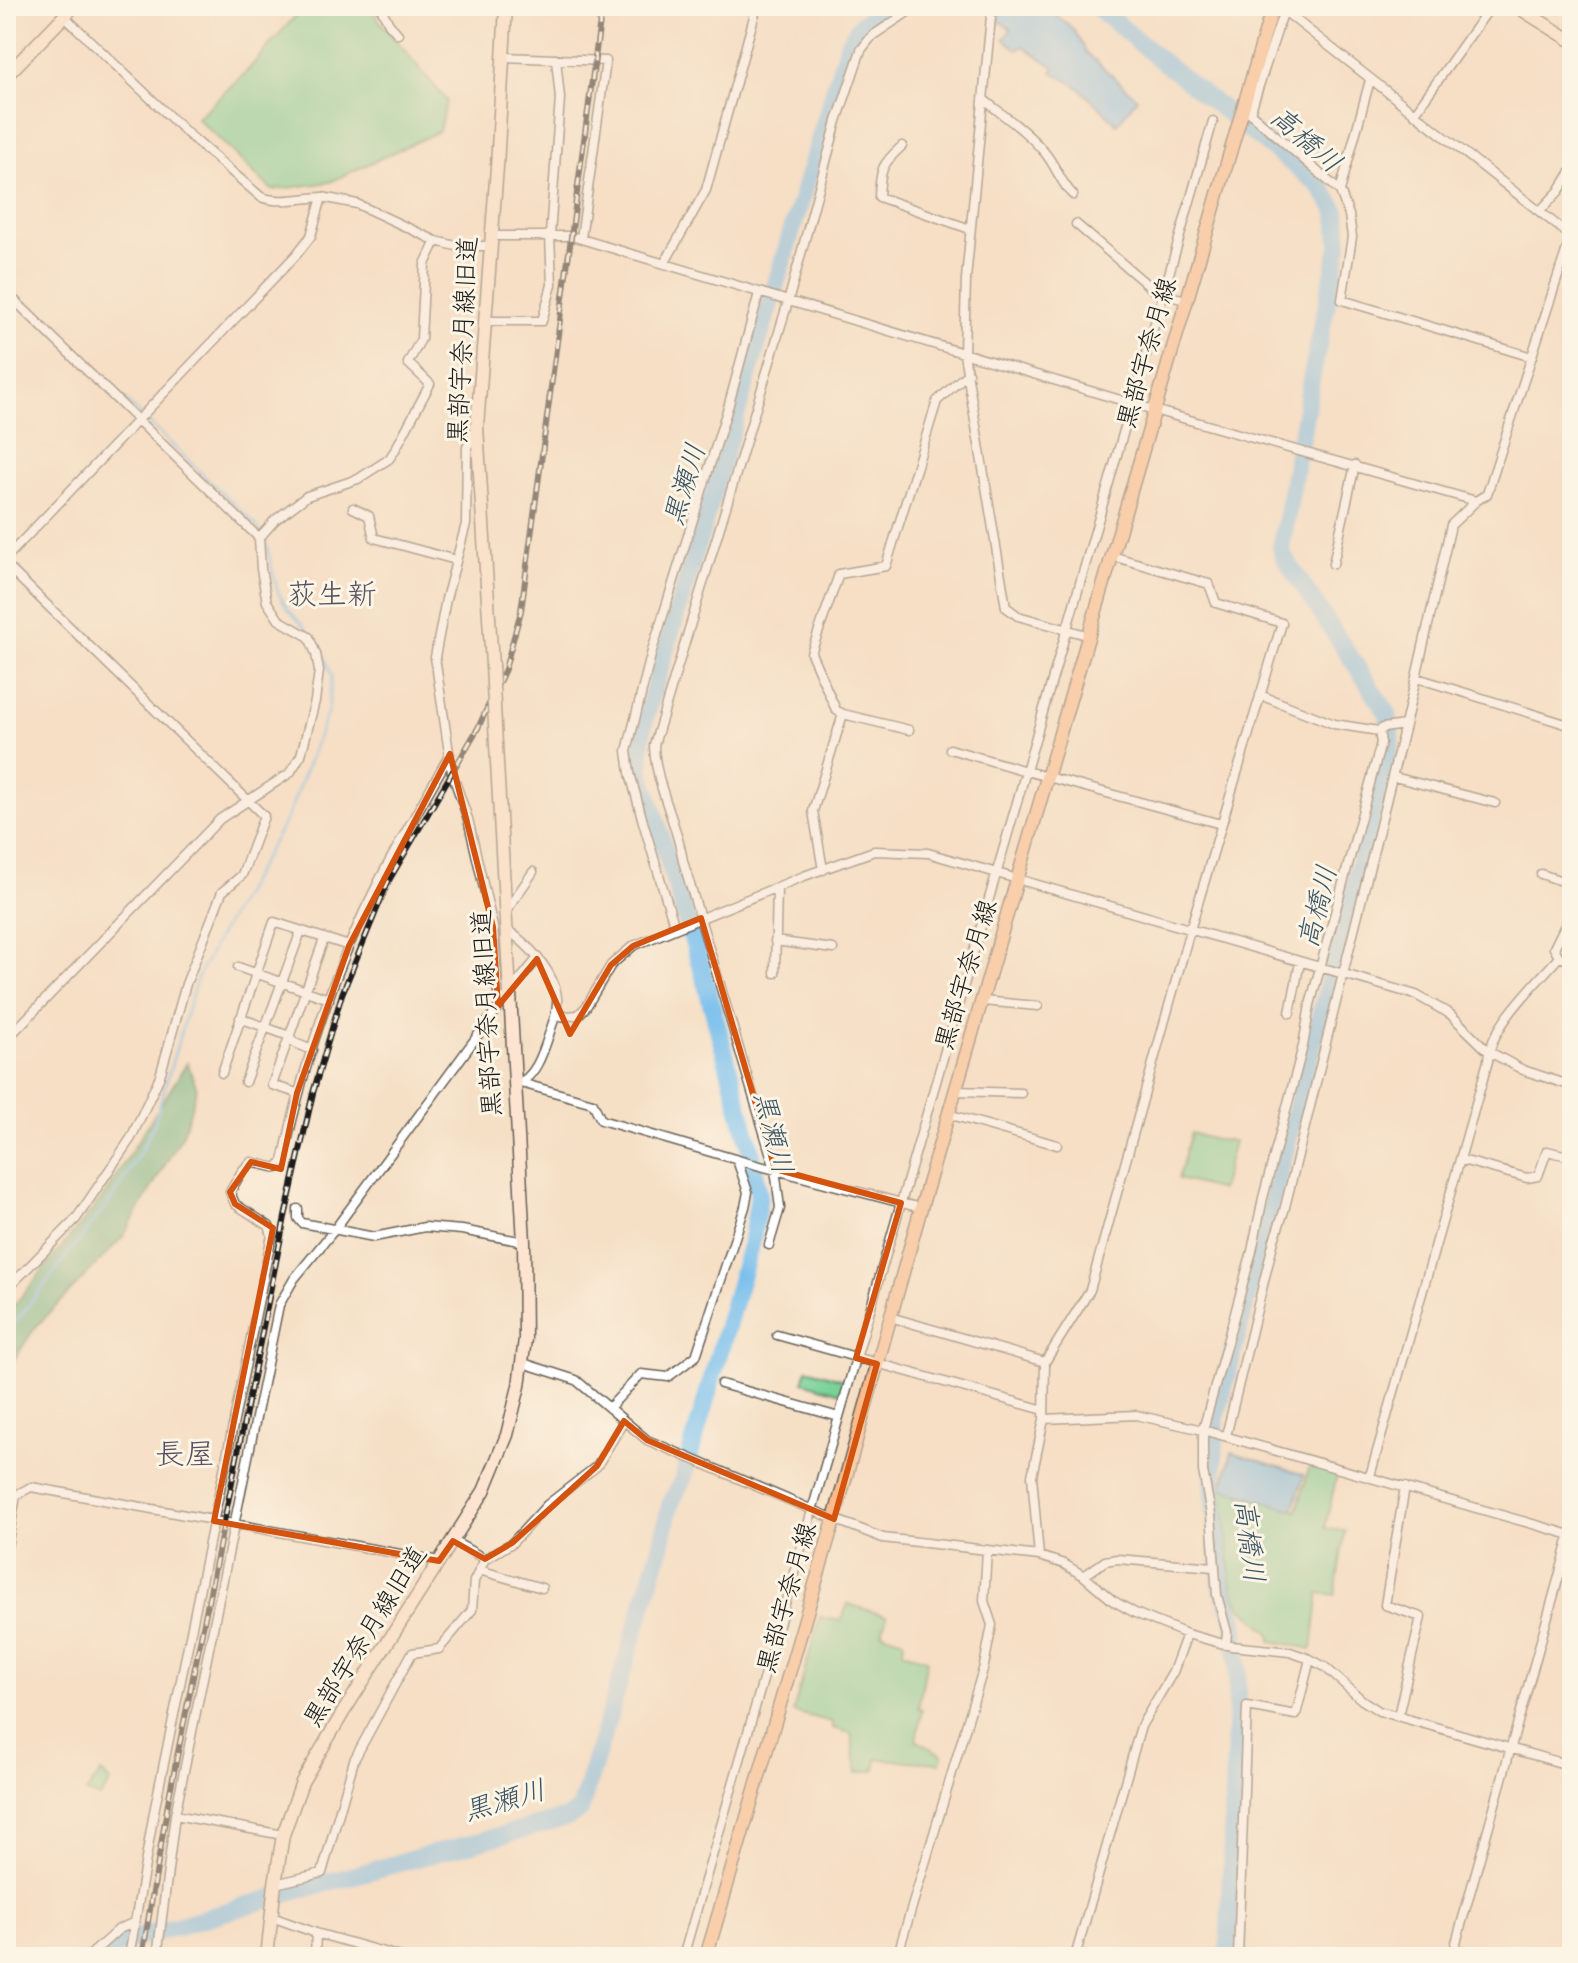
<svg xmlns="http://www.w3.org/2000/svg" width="1578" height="1963" viewBox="0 0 1578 1963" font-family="Mynerve,'Klee One',sans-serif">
<rect width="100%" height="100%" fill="#fcf5e5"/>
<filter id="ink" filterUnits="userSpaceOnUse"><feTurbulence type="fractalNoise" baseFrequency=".0125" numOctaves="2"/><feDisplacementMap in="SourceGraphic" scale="16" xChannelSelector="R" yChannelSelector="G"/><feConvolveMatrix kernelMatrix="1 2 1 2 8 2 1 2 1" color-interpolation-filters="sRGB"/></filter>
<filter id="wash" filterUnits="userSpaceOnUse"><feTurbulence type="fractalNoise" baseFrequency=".006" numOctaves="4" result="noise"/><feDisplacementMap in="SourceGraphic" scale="32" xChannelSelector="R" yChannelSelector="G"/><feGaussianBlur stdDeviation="1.8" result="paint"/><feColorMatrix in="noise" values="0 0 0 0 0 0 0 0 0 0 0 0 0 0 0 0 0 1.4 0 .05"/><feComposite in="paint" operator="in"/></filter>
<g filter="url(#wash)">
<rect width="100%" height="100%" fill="#f5dfc5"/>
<path fill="#77d198" stroke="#4a765a" stroke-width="2" d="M304,6H373L378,19L447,101L439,131L330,182L272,190L197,118L248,70Z
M1191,1133L1215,1140L1234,1141L1221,1190L1178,1179Z
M807,1369L844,1380L841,1393L803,1382Z
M1310,1465L1337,1475L1325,1528L1345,1531L1335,1595L1319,1593L1312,1649L1271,1641L1270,1633L1240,1606L1232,1589L1222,1488L1297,1511Z
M848,1604L887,1616L882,1633L904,1640L903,1652L927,1659L918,1708L922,1709L916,1740L943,1755L940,1763L877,1759L875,1770L857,1773L851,1733L832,1728V1722L793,1712L820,1617L841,1621Z
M101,1772L111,1782L100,1798L86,1793Z"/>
<path fill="#61b380" stroke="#3e684e" stroke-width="2" d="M187,1063L197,1088L183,1134L123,1237L35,1328L6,1372V1315L102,1198Z"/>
<path fill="#75bded" stroke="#486c84" stroke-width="2" d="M1001,6H1046L1073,29L1087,53L1137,98L1117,124L1078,87L1052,72L1055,68L1023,46L1018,50L1004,39L1011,29L999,21Z
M1232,1452L1304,1475L1293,1510L1222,1488Z"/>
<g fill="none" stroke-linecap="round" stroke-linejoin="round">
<path stroke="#75bded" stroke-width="3" d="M6,286L256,525L265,538L277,590L287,608L318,642L325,657L332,676L328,711L287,818L220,934L196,981L154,1124L143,1147L116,1193L6,1334"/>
<path stroke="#75bded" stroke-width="18" d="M1096,6L1158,58L1320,186L1337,212L1339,246L1313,370L1281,548L1284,557L1388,714L1391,742L1216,1418L1213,1485L1221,1584L1235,1623L1238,1665L1228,1957
M105,1957L123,1942L310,1887L569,1817L580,1810L661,1547L670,1505L683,1479L752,1239L759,1196L751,1150L704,977L640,769L643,726L848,44L862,23L889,6"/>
</g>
</g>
<g filter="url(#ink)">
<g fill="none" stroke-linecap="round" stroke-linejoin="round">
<defs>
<path id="street" d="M380,6L389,24L398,34
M992,6L966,279L964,354L1006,607L1018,616L1090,636
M1278,6L1572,237
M1284,10L1250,113L1340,191
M64,16L188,134L261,197C279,204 302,198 322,197
M503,57L606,61L581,238
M1370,80L1340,191L1349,215L1352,237L1342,300L1532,357
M983,99C1004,116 1028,132 1045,153C1056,166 1060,182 1073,195
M1414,114L1491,6
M902,146C882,164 880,169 879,197L970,229
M1540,211L1559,191L1572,170
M1076,224L1157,293L1186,300
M491,236H571L1154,410L1476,501
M664,264L706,190L757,6
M6,292L259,538L261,569L267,602L279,620L309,637L316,654L319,671L315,701L301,755L290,773L220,819L6,1040
M484,321H542L552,285L550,235L560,98L556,59
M477,428L467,447L466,524L446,599L435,657L452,773L468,819L493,927L499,1007
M353,508L369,516L374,538L456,560
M259,538L275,520L307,496L358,479L389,459L395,450L430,384L408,363L421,339L425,264L436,241
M6,558L296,255L311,236L322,197L357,204L436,241L456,246H491
M1333,564L1355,465
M6,565L264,816L242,875L222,892L186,984L160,1076L131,1138L76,1219L6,1290
M1417,678L1572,726
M1260,695L1334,724L1379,731L1383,728L1405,725L1451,525L1476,501L1487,494L1571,236
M909,730L843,714L836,710L811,653L839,574L886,566L937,401L968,373
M950,749L1026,771L1213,121
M1394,777L1495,803
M823,870L813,811L843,714
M1541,874L1565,882L1572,887
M505,913L533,872
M675,928L643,822L630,773L627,751L652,651L729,404L759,293
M506,929C527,943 554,971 557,997C558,1003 556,1011 555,1017
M775,941L833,949
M1559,957L1554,948L1572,911
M238,967L329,999
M775,973L777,888
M982,1001L1038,1006
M1290,1013L1300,962
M240,1018L289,1036L295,1043L312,1050
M222,1073L274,922L349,946
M245,1082L301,931
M521,1083L593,1103L601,1120L745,1162L921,1208
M514,1085C540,1078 546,1040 555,1017L578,1015L586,1007L611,965L633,946L804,876L874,851L928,853L1416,995L1450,1014L1488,1051L1523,1070L1572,1086
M955,1091L1021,1093
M297,1093L272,1085L324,939
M948,1114L1057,1145
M1462,1160L1527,1178L1538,1176L1547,1151L1572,1157
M298,1209V1218L302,1223L374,1237L425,1227L462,1230L524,1242
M769,1245L780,1208L775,1169L683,861C677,822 655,785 654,745L788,302L837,121L861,50L872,36L917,6
M890,1317L1045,1362
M777,1335L1044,1410
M523,1363L576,1380L647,1440L834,1519L883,1538L1039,1556L1064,1564L1084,1576L1112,1600L1135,1613L1187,1634L1231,1646L1290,1652L1310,1659L1325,1667L1362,1700L1379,1711L1572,1766
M721,1384L839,1417L1026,771L1221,824
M609,1408L641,1374L668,1377L696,1356L745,1207L748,1192L737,1160
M1044,1419L1136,1415L1203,1430L1571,1535
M1226,1436L1274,1240L1284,1211L1405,725
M1370,1476L1488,1061C1489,1027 1537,983 1559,957L1572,961
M6,1553L16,1495L31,1487L439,1561
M1039,1556L1032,1476L1044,1419L1045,1362L1090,1290L1190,930L1282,623L1216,603L1209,584L1112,556
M485,1559L512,1543L547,1505L597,1466L624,1421
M479,1570L542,1588
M1084,1576L1105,1561L1117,1559L1214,1567
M1226,1645L1227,1632L1217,1595L1211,1514L1203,1471V1430L1252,1251L1263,1198L1303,1046L1310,1005L1381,743L1379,731
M1398,1716L1421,1617L1385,1605L1405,1487
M175,1815L283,1835
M275,1884L322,1873L354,1760L412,1653L439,1649L472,1610L474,1581L485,1559L453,1541
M272,1917L316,1933L401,1957
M88,1957L119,1929L135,1922
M129,1957L154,1812L272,1235L269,1226L235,1204L230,1192L242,1171L251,1162L277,1168L283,1161C303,1064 335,966 381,877C403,836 427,795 450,754
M157,1957L175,1815L279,1305L294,1279L335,1229L509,993L537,959
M315,1957L316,1933
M683,1957L839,1417
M897,1957L984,1666L992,1625L984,1601L987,1550
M1075,1957L1141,1726L1173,1672L1187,1634
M1238,1957L1247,1706L1296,1715L1310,1659
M1452,1957L1572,1530"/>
<path id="secondary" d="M1516,6L1572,41
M6,76L74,6
M492,665L477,427L497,167L506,6
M267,1957L275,1884L283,1835L302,1782L344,1711L484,1491L507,1435L519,1386L525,1339L524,1242L496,745"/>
<path id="primary" d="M706,1957L831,1530L921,1208L1273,6"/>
</defs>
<use href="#street" stroke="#686057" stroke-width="11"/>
<use href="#secondary" stroke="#686057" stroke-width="15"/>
<use href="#primary" stroke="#686057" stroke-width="15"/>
<use href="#street" stroke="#fff" stroke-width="8"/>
<use href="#secondary" stroke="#fde4d1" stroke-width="12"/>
<use href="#primary" stroke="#fbbb8c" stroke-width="12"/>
<defs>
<path id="rail" d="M142,1957L169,1797L285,1217L313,1093L342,994L388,882L478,728L505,669L521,611L602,6"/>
</defs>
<use href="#rail" stroke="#1c1c1c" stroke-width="6"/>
<use href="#rail" stroke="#fcf5e5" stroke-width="3" stroke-dasharray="9" stroke-linecap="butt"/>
<defs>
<path id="secondary-bridge" d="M492,665L496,745"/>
</defs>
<use href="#secondary-bridge" stroke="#686057" stroke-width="15" stroke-linecap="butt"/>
<use href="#secondary-bridge" stroke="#fde4d1" stroke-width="12"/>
</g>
</g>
<path d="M0 0H1578V1963H0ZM450,754L493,927L498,1006L537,959L570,1034L611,965L633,946L701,918L775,1169L901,1203L856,1358L877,1364L834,1519L647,1440L624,1421L597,1466L512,1543L485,1559L453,1541L439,1561L214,1521L273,1228L235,1204L230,1192L251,1162L281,1169L297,1093L349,946Z" fill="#f5dfc5" fill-opacity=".55" fill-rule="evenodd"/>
<path fill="none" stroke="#d4530e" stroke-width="6" stroke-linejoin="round" d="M450,754L493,927L498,1006L537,959L570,1034L611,965L633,946L701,918L775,1169L901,1203L856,1358L877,1364L834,1519L647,1440L624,1421L597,1466L512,1543L485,1559L453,1541L439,1561L214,1521L273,1228L235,1204L230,1192L251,1162L281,1169L297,1093L349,946Z"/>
<g text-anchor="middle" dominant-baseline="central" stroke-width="6" stroke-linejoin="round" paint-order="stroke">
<g font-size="26" fill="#1c1c1c" stroke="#fcf5e5">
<text transform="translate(464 340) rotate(-87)">黒部宇奈月線旧道</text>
<text transform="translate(1148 353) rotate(-74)">黒部宇奈月線</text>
<text transform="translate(967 975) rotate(-73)">黒部宇奈月線</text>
<text transform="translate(488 1013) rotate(-93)">黒部宇奈月線旧道</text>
<text transform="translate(788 1598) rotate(-74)">黒部宇奈月線</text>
<text transform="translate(366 1637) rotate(-58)">黒部宇奈月線旧道</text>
</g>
<g font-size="28" font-style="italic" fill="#3b5465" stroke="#fcf5e5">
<text transform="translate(1305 141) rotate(41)">高橋川</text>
<text transform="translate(686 485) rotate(-73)">黒瀬川</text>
<text transform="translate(1319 907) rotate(-76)">高橋川</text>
<text transform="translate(772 1133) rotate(76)">黒瀬川</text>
<text transform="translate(1248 1541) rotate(83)">高橋川</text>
<text transform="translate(505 1802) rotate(-16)">黒瀬川</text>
</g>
<g font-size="30" fill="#555060" stroke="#fcf5e5">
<text x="332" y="595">荻生新</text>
<text x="185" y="1455">長屋</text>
</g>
</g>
<rect width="1578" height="1963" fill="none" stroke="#fcf5e5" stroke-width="32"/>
</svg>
